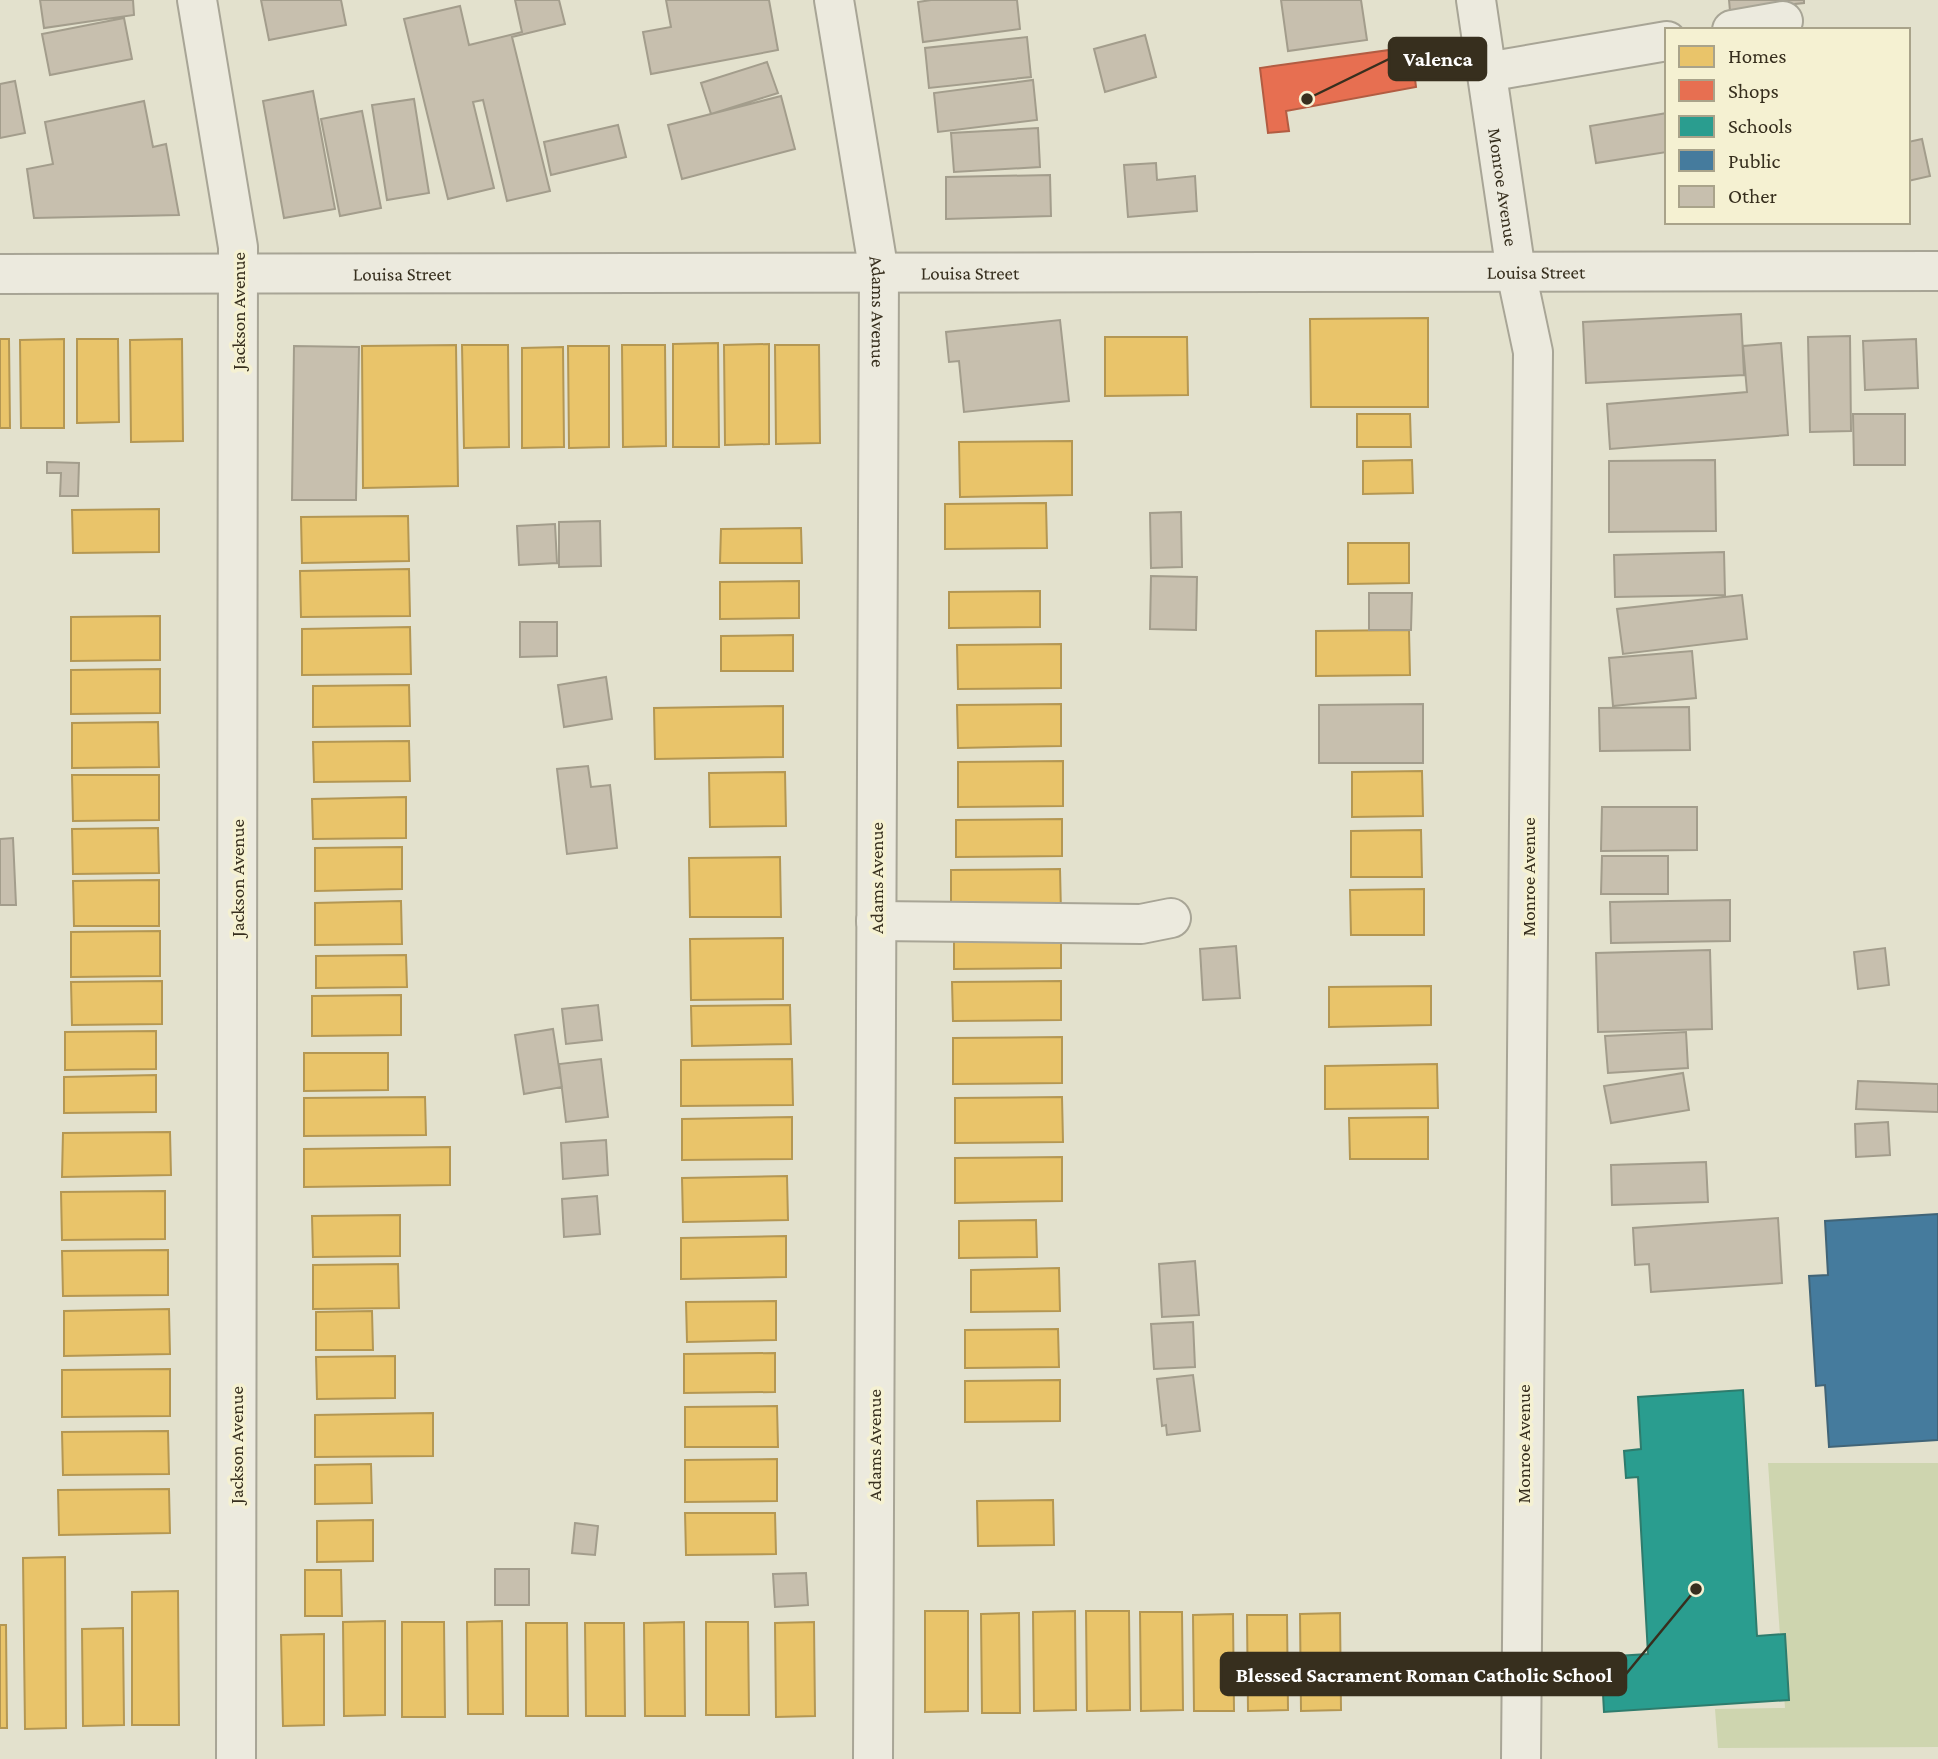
<svg xmlns="http://www.w3.org/2000/svg" width="1938" height="1759" viewBox="0 0 1938 1759" font-family="'Crimson Pro',serif">
<rect width="100%" height="100%" fill="#e3e1cd"/>
<path fill="#ced5af" d="M1768,1463H1938V1747L1718,1748L1715,1709L1785,1708Z"/>
<path fill="#e9c46a" stroke="#b49753" stroke-width="2" d="M1428,318V407H1311L1310,319Z
M1105,337H1187L1188,395L1105,396Z
M0,339H9L10,428H0Z
M64,339V428H21L20,340Z
M77,339H118L119,422L77,423Z
M182,339L183,441L131,442L130,340Z
M718,343L719,447H673V344Z
M769,344V444L725,445L724,345Z
M456,345L458,486L363,488L362,346Z
M462,345H508L509,447L464,448Z
M622,345H665L666,446L623,447Z
M775,345H819L820,443L776,444Z
M568,346H609V447L569,448Z
M563,347L564,447L522,448V348Z
M1357,414H1410L1411,447H1357Z
M1072,441V495L960,497L959,442Z
M1412,460L1413,493L1363,494V461Z
M1046,503L1047,548L945,549V504Z
M159,509V552L73,553L72,510Z
M408,516L409,561L302,563L301,517Z
M801,528L802,563H720L721,529Z
M1348,543H1409V583L1348,584Z
M409,569L410,616L301,617L300,571Z
M799,581V618L720,619V582Z
M1040,591V627L949,628V592Z
M160,616V660L71,661V617Z
M410,627L411,674L302,675V629Z
M1409,630L1410,675L1316,676V631Z
M793,635V671H721V636Z
M1061,644V688L958,689L957,645Z
M160,669V713L71,714V670Z
M409,685L410,726L313,727V686Z
M1061,704V746L958,748L957,705Z
M783,706V757L655,759L654,708Z
M158,722L159,767L72,768V723Z
M409,741L410,781L314,782L313,742Z
M1063,761V806L958,807V762Z
M1422,771L1423,816L1352,817V772Z
M785,772L786,826L710,827L709,773Z
M72,775H159V820L73,821Z
M406,797V838L313,839L312,799Z
M1062,819V856L956,857V820Z
M158,828L159,873L73,874L72,829Z
M1421,830L1422,877H1351V831Z
M402,847V889L315,891V848Z
M780,857L781,917H690L689,858Z
M1060,869L1061,913L951,914V870Z
M159,880V926H74L73,881Z
M1424,889V935H1351L1350,890Z
M401,901L402,944L315,945V903Z
M1061,925V968L954,969V927Z
M160,931V976L71,977V932Z
M783,938V999L691,1000L690,939Z
M406,955L407,987L316,988V956Z
M162,981V1024L72,1025L71,982Z
M1061,981V1020L953,1021L952,982Z
M1431,986V1025L1329,1027V987Z
M401,995V1035L312,1036V996Z
M790,1005L791,1044L692,1046L691,1006Z
M156,1031V1069L65,1070V1032Z
M1062,1037V1083L953,1084V1038Z
M304,1053H388V1090L304,1091Z
M792,1059L793,1105L681,1106V1060Z
M1437,1064L1438,1108L1325,1109V1066Z
M156,1075V1112L64,1113V1077Z
M425,1097L426,1135L304,1136V1098Z
M1062,1097L1063,1142L955,1143V1098Z
M792,1117V1159L682,1160V1119Z
M1428,1117V1159H1350L1349,1118Z
M170,1132L171,1175L62,1177L63,1133Z
M450,1147V1185L304,1187V1149Z
M1062,1157V1201L955,1203V1158Z
M787,1176L788,1220L683,1222L682,1178Z
M165,1191V1239L62,1240L61,1192Z
M400,1215V1256L313,1257L312,1216Z
M1036,1220L1037,1257L959,1258V1221Z
M786,1236V1277L681,1279V1238Z
M168,1250V1295L63,1296L62,1251Z
M398,1264L399,1308L313,1309V1265Z
M1059,1268L1060,1311L971,1312V1270Z
M776,1301V1340L687,1342L686,1302Z
M169,1309L170,1354L64,1356V1311Z
M372,1311L373,1350H316V1312Z
M1058,1329L1059,1367L965,1368V1330Z
M775,1353V1392L684,1393V1354Z
M395,1356V1398L317,1399L316,1357Z
M170,1369V1416L62,1417V1370Z
M1060,1380V1421L965,1422V1381Z
M777,1406L778,1447H685V1407Z
M433,1413V1456L315,1457V1415Z
M168,1431L169,1474L63,1475L62,1432Z
M777,1459V1501L685,1502V1460Z
M371,1464L372,1503L315,1504V1465Z
M169,1489L170,1533L59,1535L58,1490Z
M1053,1500L1054,1545L978,1546L977,1501Z
M685,1513H775L776,1554L686,1555Z
M373,1520V1561L317,1562V1521Z
M65,1557L66,1728L25,1729L23,1558Z
M305,1570H341L342,1616H305Z
M178,1591L179,1725H132V1592Z
M925,1611H968V1711L925,1712Z
M1075,1611L1076,1710L1034,1711L1033,1612Z
M1086,1611H1129L1130,1710L1087,1711Z
M1140,1612H1182L1183,1710L1141,1711Z
M1019,1613L1020,1713H982L981,1614Z
M1340,1613L1341,1710L1301,1711L1300,1614Z
M1233,1614L1234,1711H1194L1193,1615Z
M1247,1615H1287L1288,1710L1248,1711Z
M385,1621V1715L344,1716L343,1622Z
M502,1621L503,1714H468L467,1622Z
M402,1622H444L445,1717H402Z
M684,1622L685,1716H645L644,1623Z
M706,1622H748L749,1715H706Z
M814,1622L815,1716L776,1717L775,1623Z
M526,1623H567L568,1716H526Z
M585,1623H624L625,1716H586Z
M0,1625H6L7,1728H0Z
M123,1628L124,1725L83,1726L82,1629Z
M324,1634V1725L283,1726L281,1635Z"/>
<path fill="#e76f51" stroke="#b25c42" stroke-width="2" d="M1411,47L1416,87L1286,111L1289,131L1268,133L1260,68Z"/>
<path fill="#2a9d8f" stroke="#2e7c6d" stroke-width="2" d="M1743,1390L1757,1636L1785,1634L1789,1700L1604,1712L1601,1657L1648,1654L1638,1477L1626,1478L1624,1451L1641,1449L1638,1397Z"/>
<path fill="#457b9d" stroke="#416477" stroke-width="2" d="M1938,1214V1440L1829,1447L1825,1385L1816,1386L1809,1276L1828,1275L1825,1221Z"/>
<path fill="#c7bfae" stroke="#a39d8c" stroke-width="2" d="M40,0H133L134,15L44,28Z
M261,0H341L346,25L269,40Z
M515,0H559L565,24L512,37L550,191L507,201L483,100L473,102L494,188L448,199L404,19L460,6L469,45L522,32Z
M666,0H769L778,50L651,74L643,32L671,27Z
M931,0H1017L1020,29L923,42L918,2Z
M1281,0H1361L1367,40L1288,51Z
M1729,0H1804V3L1730,11Z
M124,18L132,59L50,75L42,34Z
M1145,35L1156,77L1105,92L1094,49Z
M1027,37L1031,77L929,88L925,48Z
M767,62L778,93L711,114L701,83Z
M1033,80L1037,120L938,132L934,93Z
M15,81L25,133L0,138V84Z
M313,91L335,209L284,218L263,101Z
M781,96L795,149L682,179L668,125Z
M414,99L429,193L387,200L372,105Z
M144,101L153,147L166,144L179,215L34,218L27,169L53,164L45,122Z
M362,111L381,208L340,216L321,119Z
M1667,113V152L1596,163L1590,126Z
M618,125L626,157L551,175L544,142Z
M1038,128L1040,167L954,172L951,133Z
M1922,139L1930,176L1908,181V142Z
M1156,163L1157,180L1195,176L1197,211L1128,217L1124,165Z
M1050,175L1051,216L946,219V177Z
M1741,314L1744,375L1586,383L1583,322Z
M1060,320L1069,401L964,412L959,361L949,362L946,332Z
M1850,336L1851,431L1810,432L1808,337Z
M1916,339L1918,388L1865,390L1863,341Z
M1781,343L1788,435L1610,449L1607,404L1747,392L1743,346Z
M294,346L359,347L356,500H292Z
M1853,414H1905V465H1854Z
M1715,460L1716,531L1609,532V461Z
M47,462L79,463L78,496H60L61,473H47Z
M1181,512L1182,567L1151,568L1150,513Z
M600,521L601,566L559,567V522Z
M555,524L557,563L519,565L517,526Z
M1724,552L1725,595L1615,597L1614,555Z
M1151,576L1197,577L1196,630L1150,629Z
M1369,593H1412L1411,630H1369Z
M1742,595L1747,639L1623,654L1617,609Z
M520,622H557V656L520,657Z
M1692,651L1696,698L1613,706L1609,658Z
M606,677L612,719L564,727L558,685Z
M1423,704V763H1319V705Z
M1689,707L1690,750L1600,751L1599,708Z
M588,766L591,787L610,785L617,848L567,854L557,769Z
M1602,807H1697V850L1601,851Z
M13,838L16,905H0V839Z
M1602,856H1668V894H1601Z
M1730,900V941L1611,943L1610,902Z
M1236,946L1240,998L1203,1000L1200,949Z
M1885,948L1889,985L1858,989L1854,952Z
M1710,950L1712,1029L1598,1032L1596,953Z
M598,1005L602,1040L566,1044L562,1009Z
M553,1029L562,1087L524,1094L515,1035Z
M1686,1032L1688,1068L1608,1073L1605,1036Z
M601,1059L608,1117L566,1122L559,1064Z
M1683,1073L1689,1110L1611,1123L1604,1086Z
M1858,1081L1938,1084V1112L1856,1109Z
M1888,1122L1890,1155L1856,1157L1855,1124Z
M606,1140L608,1175L563,1179L561,1143Z
M1706,1162L1708,1202L1612,1205L1611,1165Z
M597,1196L600,1234L564,1237L562,1199Z
M1778,1218L1782,1283L1651,1292L1649,1264L1635,1265L1633,1228Z
M1195,1261L1199,1315L1162,1317L1159,1264Z
M1193,1322L1195,1367L1154,1369L1151,1324Z
M1193,1375L1200,1431L1167,1435L1166,1425L1162,1426L1157,1379Z
M575,1523L598,1526L595,1555L572,1553Z
M495,1569H529V1605H495Z
M806,1573L808,1605L775,1607L773,1574Z"/>
<g fill="none" stroke-linecap="round" stroke-linejoin="round">
<defs>
<g id="minor">
<path d="M197,0L238,247L236,1759"/>
<path id="s1" d="M834,0L879,273L873,1759"/>
<path id="s2" d="M1476,0L1516,272L1533,352L1521,1759"/>
<path d="M1732,30L1783,21"/>
<path d="M1487,72L1667,41"/>
<path id="s3" d="M0,274L1938,271"/>
<path d="M876,921L1141,924L1171,918"/>
</g>
</defs>
<use href="#minor" stroke="#a8a596" stroke-width="42"/>
<use href="#minor" stroke="#eceade" stroke-width="38"/>
</g>
<g text-anchor="middle" dominant-baseline="central" stroke-width="7" stroke-linejoin="round" paint-order="stroke">
<g font-size="19" fill="#372f1e" stroke="#f5f1d2">
<text stroke="none"><textPath href="#s2" startOffset="189">Monroe Avenue</textPath></text>
<text stroke="none"><textPath href="#s3" startOffset="1536">Louisa Street</textPath></text>
<text stroke="none"><textPath href="#s3" startOffset="402">Louisa Street</textPath></text>
<text stroke="none"><textPath href="#s3" startOffset="970">Louisa Street</textPath></text>
<text transform="translate(238 311) rotate(-90)">Jackson Avenue</text>
<text stroke="none"><textPath href="#s1" startOffset="315">Adams Avenue</textPath></text>
<text transform="translate(1528 877) rotate(-90)">Monroe Avenue</text>
<text transform="translate(237 878) rotate(-90)">Jackson Avenue</text>
<text transform="translate(876 878) rotate(-90)">Adams Avenue</text>
<text transform="translate(1523 1444) rotate(-90)">Monroe Avenue</text>
<text transform="translate(236 1445) rotate(-90)">Jackson Avenue</text>
<text transform="translate(874 1445) rotate(-90)">Adams Avenue</text>
</g>
</g>
<path fill="none" stroke="#372f1e" stroke-width="2.5" d="M1307 99L1389 59M1696 1589L1626 1674"/>
<g fill="#372f1e" stroke="#f5f1d2" stroke-width="2.5">
<circle cx="1307" cy="99" r="7"/>
<circle cx="1696" cy="1589" r="7"/>
</g>
<g fill="#372f1e" stroke="#372f1e" stroke-width="2.5">
<rect x="1389" y="38" width="97" height="42" rx="7"/>
<rect x="1221" y="1653" width="405" height="42" rx="7"/>
</g>
<g font-size="21" text-anchor="middle" font-weight="bold" fill="#fff">
<text x="1438" y="66">Valenca</text>
<text x="1424" y="1682">Blessed Sacrament Roman Catholic School</text>
</g>
<rect x="1665" y="28" width="245" height="196" fill="#f5f1d2" stroke="#a9a38a" stroke-width="2"/>
<rect x="1679" y="46" width="35" height="21" fill="#e9c46a" stroke="#a9a38a" stroke-width="2"/>
<text x="1728" y="63" font-size="21" fill="#372f1e">Homes</text>
<rect x="1679" y="80" width="35" height="21" fill="#e76f51" stroke="#a9a38a" stroke-width="2"/>
<text x="1728" y="98" font-size="21" fill="#372f1e">Shops</text>
<rect x="1679" y="116" width="35" height="21" fill="#2a9d8f" stroke="#a9a38a" stroke-width="2"/>
<text x="1728" y="133" font-size="21" fill="#372f1e">Schools</text>
<rect x="1679" y="150" width="35" height="21" fill="#457b9d" stroke="#a9a38a" stroke-width="2"/>
<text x="1728" y="168" font-size="21" fill="#372f1e">Public</text>
<rect x="1679" y="186" width="35" height="21" fill="#c7bfae" stroke="#a9a38a" stroke-width="2"/>
<text x="1728" y="203" font-size="21" fill="#372f1e">Other</text>
</svg>
